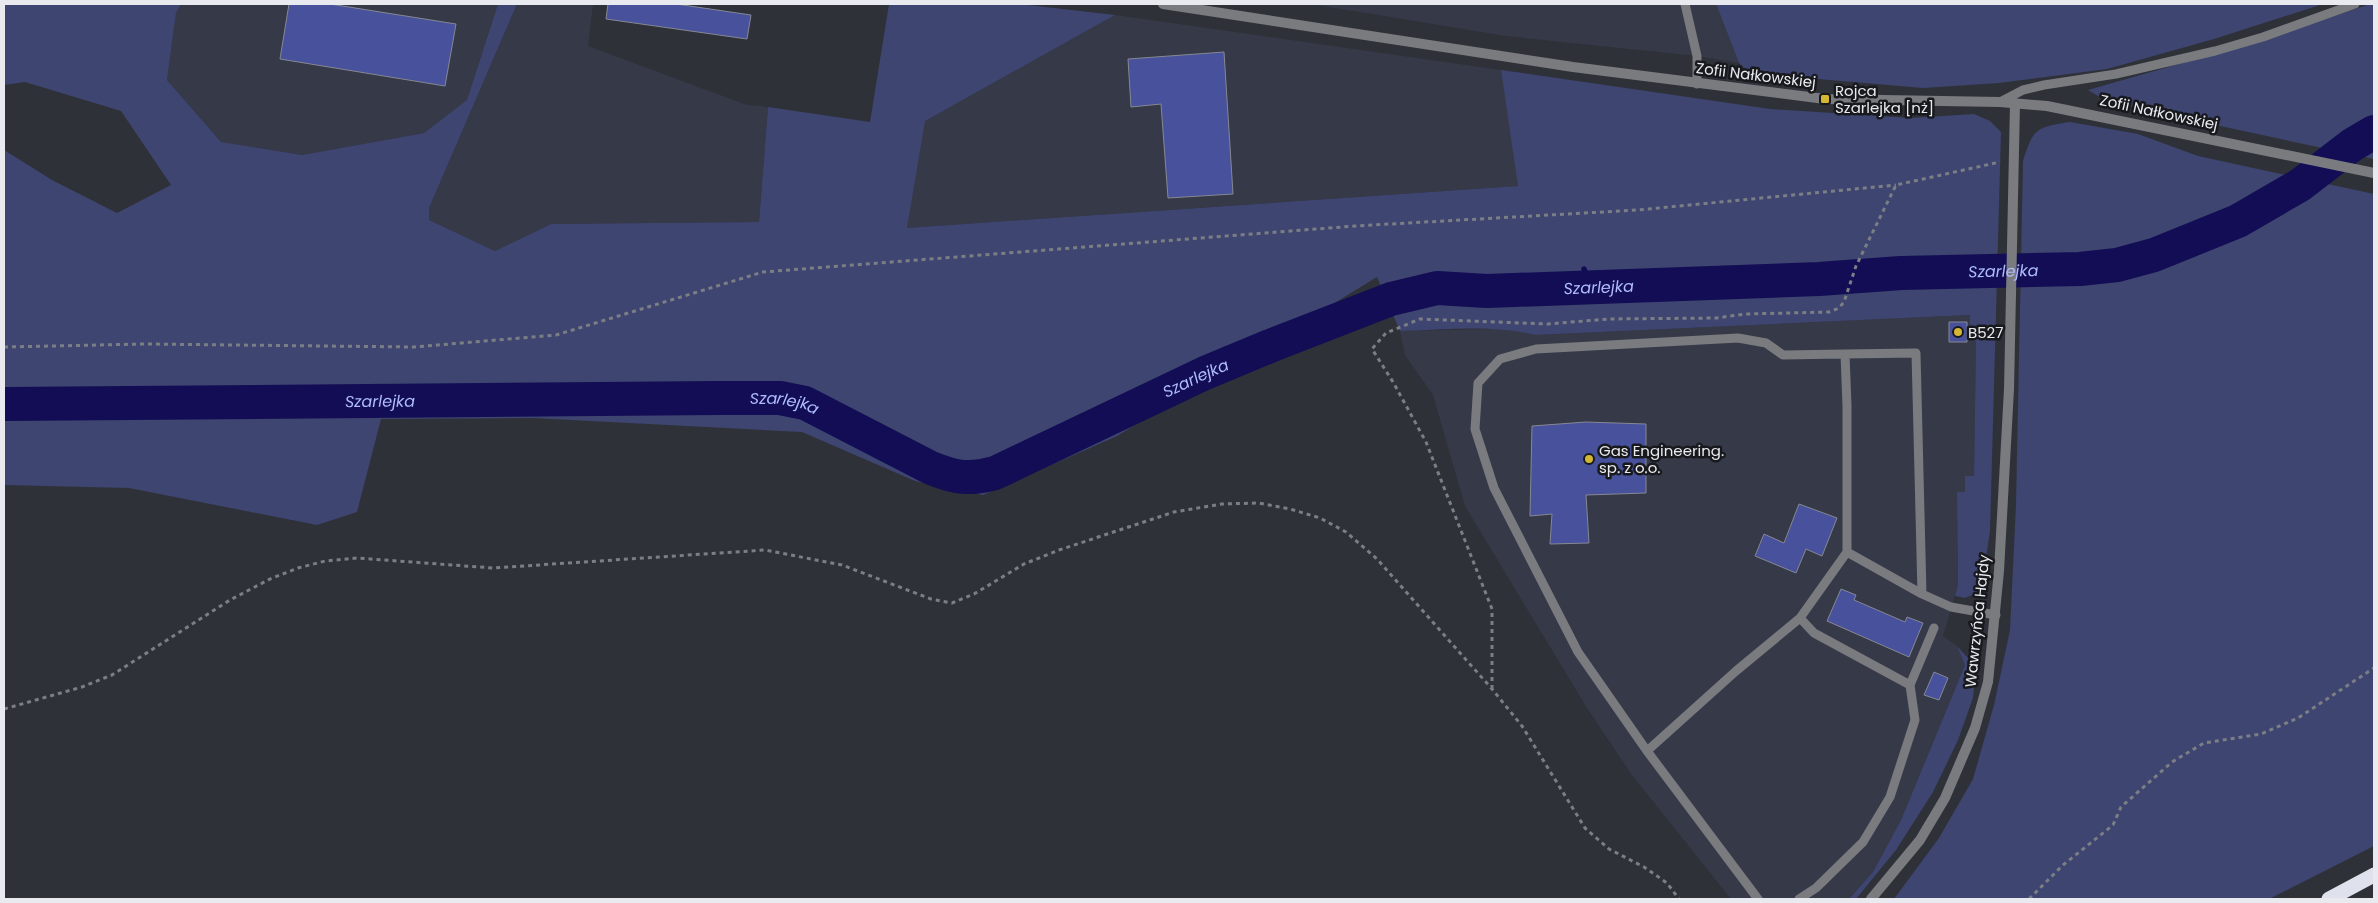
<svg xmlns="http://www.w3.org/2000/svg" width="2378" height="903" viewBox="0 0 2378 903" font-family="Poppins,sans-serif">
<rect width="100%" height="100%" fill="#2f3139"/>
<path fill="#363948" d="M181,4H498L467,101L424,133L302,155L221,142L167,80L176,13Z
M517,4H593L588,46L747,105L768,107L759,222L551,224L495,251L429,220V208Z
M1311,4H1716L1739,63L1697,56L1506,36Z
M1115,15L1501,70L1519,186L907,228L924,121Z
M1970,315V340L1976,342L1974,476L1965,492L1957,493L1958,585L1943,636L1957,646L1965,665L1901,820L1873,872L1849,899H1731L1632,775L1587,708L1465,506L1433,395L1405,355L1400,331L1495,329H1513L1535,335Z"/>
<path fill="#3e4570" d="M4,4H181L176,13L167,80L221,142L302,155L424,133L467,100L498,4H517L429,208V220L495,251L551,224L759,222L768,107L870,122L889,4H1019L1115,15L925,121L907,228L1518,186L1501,70L1770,109L1910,118L1974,114L1990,121L2001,132L1990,531L1981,591L1965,598L1955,596L1958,585L1957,492H1965V476H1974L1976,342L1970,340V315L1535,335C1492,324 1444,330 1400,331L1377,277L1117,436L983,495L915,481L802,432L533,418L381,419L357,512L317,525L129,488L4,485V150L52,180L117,213L171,185L121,111L25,82L4,85Z
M1716,4H2323L2214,39L2107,69L1999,83L1923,88L1750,73L1739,63Z
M2370,4H2374V159L2108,102L2088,90L2263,40Z
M2070,122L2138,134L2198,156L2374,194V846L2269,899H1894L1939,838L1973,779L1994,705L2010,630L2016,505L2023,161C2033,129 2036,127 2070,122Z
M1957,646L1976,667L1973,698L1958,740L1933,792L1896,850L1856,899H1849L1873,872L1901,820L1965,665Z"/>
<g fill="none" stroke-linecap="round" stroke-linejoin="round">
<path stroke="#120d54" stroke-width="5.5" d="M1584,269L1591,287"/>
<path stroke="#120d54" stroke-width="34" id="s1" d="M4,404L719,398H780L805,403L931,468C956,478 969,480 995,473L1205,373L1270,346L1391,299L1437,288L1487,291L1819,279L1901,273L2080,269L2117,265L2154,255L2238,221L2300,185L2352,145L2374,132"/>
</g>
<path fill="#47519c" stroke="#868893" d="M289,4H330L456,24L445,86L280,59Z
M608,4H676L751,15L747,39L606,19Z
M1224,52L1233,194L1168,198L1161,104L1131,107L1128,59Z
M1949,322H1967V342H1949Z
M1586,422L1646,424V493L1586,495L1589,543L1550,544L1552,514L1530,516L1532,426Z
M1799,504L1837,518L1822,556L1806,549L1796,573L1755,556L1764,534L1784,543Z
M1841,589L1856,595L1854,600L1905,622L1907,617L1923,623L1909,657L1827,621Z
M1934,672L1948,678L1939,700L1924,695Z"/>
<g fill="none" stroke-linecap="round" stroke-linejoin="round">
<path stroke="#7c7e85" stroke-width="3" stroke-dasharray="4 4" stroke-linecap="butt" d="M4,347L145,344L414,347L556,335L763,272L1355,226L1638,210L1896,185
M1492,689V609L1426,442L1393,382L1372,349L1386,333L1420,319L1547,324L1609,319L1716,318L1746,314L1829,312L1839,308L1844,302L1856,266L1896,185L2000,162
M4,709L82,687L112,675L230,600L270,579L298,568L325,561L357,558L493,568L765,550L842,565L931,599L952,603L974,594L1024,564L1059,550L1174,512L1222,504L1259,503L1290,509L1320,518L1346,532L1377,559L1492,689L1522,726L1585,828L1609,849L1644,867L1667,883L1679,899
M2029,899L2063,865L2113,825L2121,807L2172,762L2204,743L2261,734L2298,718L2374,668"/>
<path stroke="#7a7b7f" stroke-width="9" d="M1685,4L1697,56V84
M2000,102L2023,90L2044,85L2116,74L2215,51L2263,37L2355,4
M1845,354L1916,353L1922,594
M1847,552L1800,618L1814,633L1910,685L1934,628
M1647,751L1578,652L1494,488L1475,429L1478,383L1500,359L1536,349L1738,338L1766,343L1783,355L1845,354L1847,406V552L1922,594L1951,607L1996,615
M1758,899L1647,751L1736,671L1800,618
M1799,899L1816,888L1863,842L1890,797L1915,720L1910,685"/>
<path stroke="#7a7b7f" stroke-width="10" d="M1871,899L1920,840L1945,798L1975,728L1988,682L1999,571L2009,389L2015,103"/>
<path stroke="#7a7b7f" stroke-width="10" d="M1163,4L1573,67L1825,99L2000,102L2047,106L2374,173"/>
<path stroke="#dfe1ed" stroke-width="15" d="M2329,899L2374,875"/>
</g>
<g fill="#d4b635" stroke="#18191d" stroke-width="2">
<rect x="1820" y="94" width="10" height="10" rx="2.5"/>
<circle cx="1958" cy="332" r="5"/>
<circle cx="1589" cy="459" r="5"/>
</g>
<g text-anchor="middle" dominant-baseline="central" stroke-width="5" stroke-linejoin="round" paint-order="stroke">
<g font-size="15" fill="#e8eaf0" stroke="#18191d">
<text transform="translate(1756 75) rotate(7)">Zofii Nałkowskiej</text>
<text transform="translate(2159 112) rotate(12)">Zofii Nałkowskiej</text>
<text transform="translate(1977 621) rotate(-84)">Wawrzyńca Hajdy</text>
</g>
<g font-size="15" fill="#e8eaf0" stroke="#18191d" text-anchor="start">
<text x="1835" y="90">Rojca<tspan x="1835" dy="17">Szarlejka [nż]</tspan></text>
<text x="1968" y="332">B527</text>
<text x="1599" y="450">Gas Engineering.<tspan x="1599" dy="17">sp. z o.o.</tspan></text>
</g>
<g font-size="16" font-style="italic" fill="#afbcfb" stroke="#18191d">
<text stroke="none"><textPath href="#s1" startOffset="2056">Szarlejka</textPath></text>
<text stroke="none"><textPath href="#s1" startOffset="1651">Szarlejka</textPath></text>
<text stroke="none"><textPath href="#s1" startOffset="1231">Szarlejka</textPath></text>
<text stroke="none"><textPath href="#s1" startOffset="376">Szarlejka</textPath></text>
<text stroke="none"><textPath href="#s1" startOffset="781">Szarlejka</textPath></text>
</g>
</g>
<rect width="2378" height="903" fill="none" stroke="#e8eaf0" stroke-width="10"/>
</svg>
